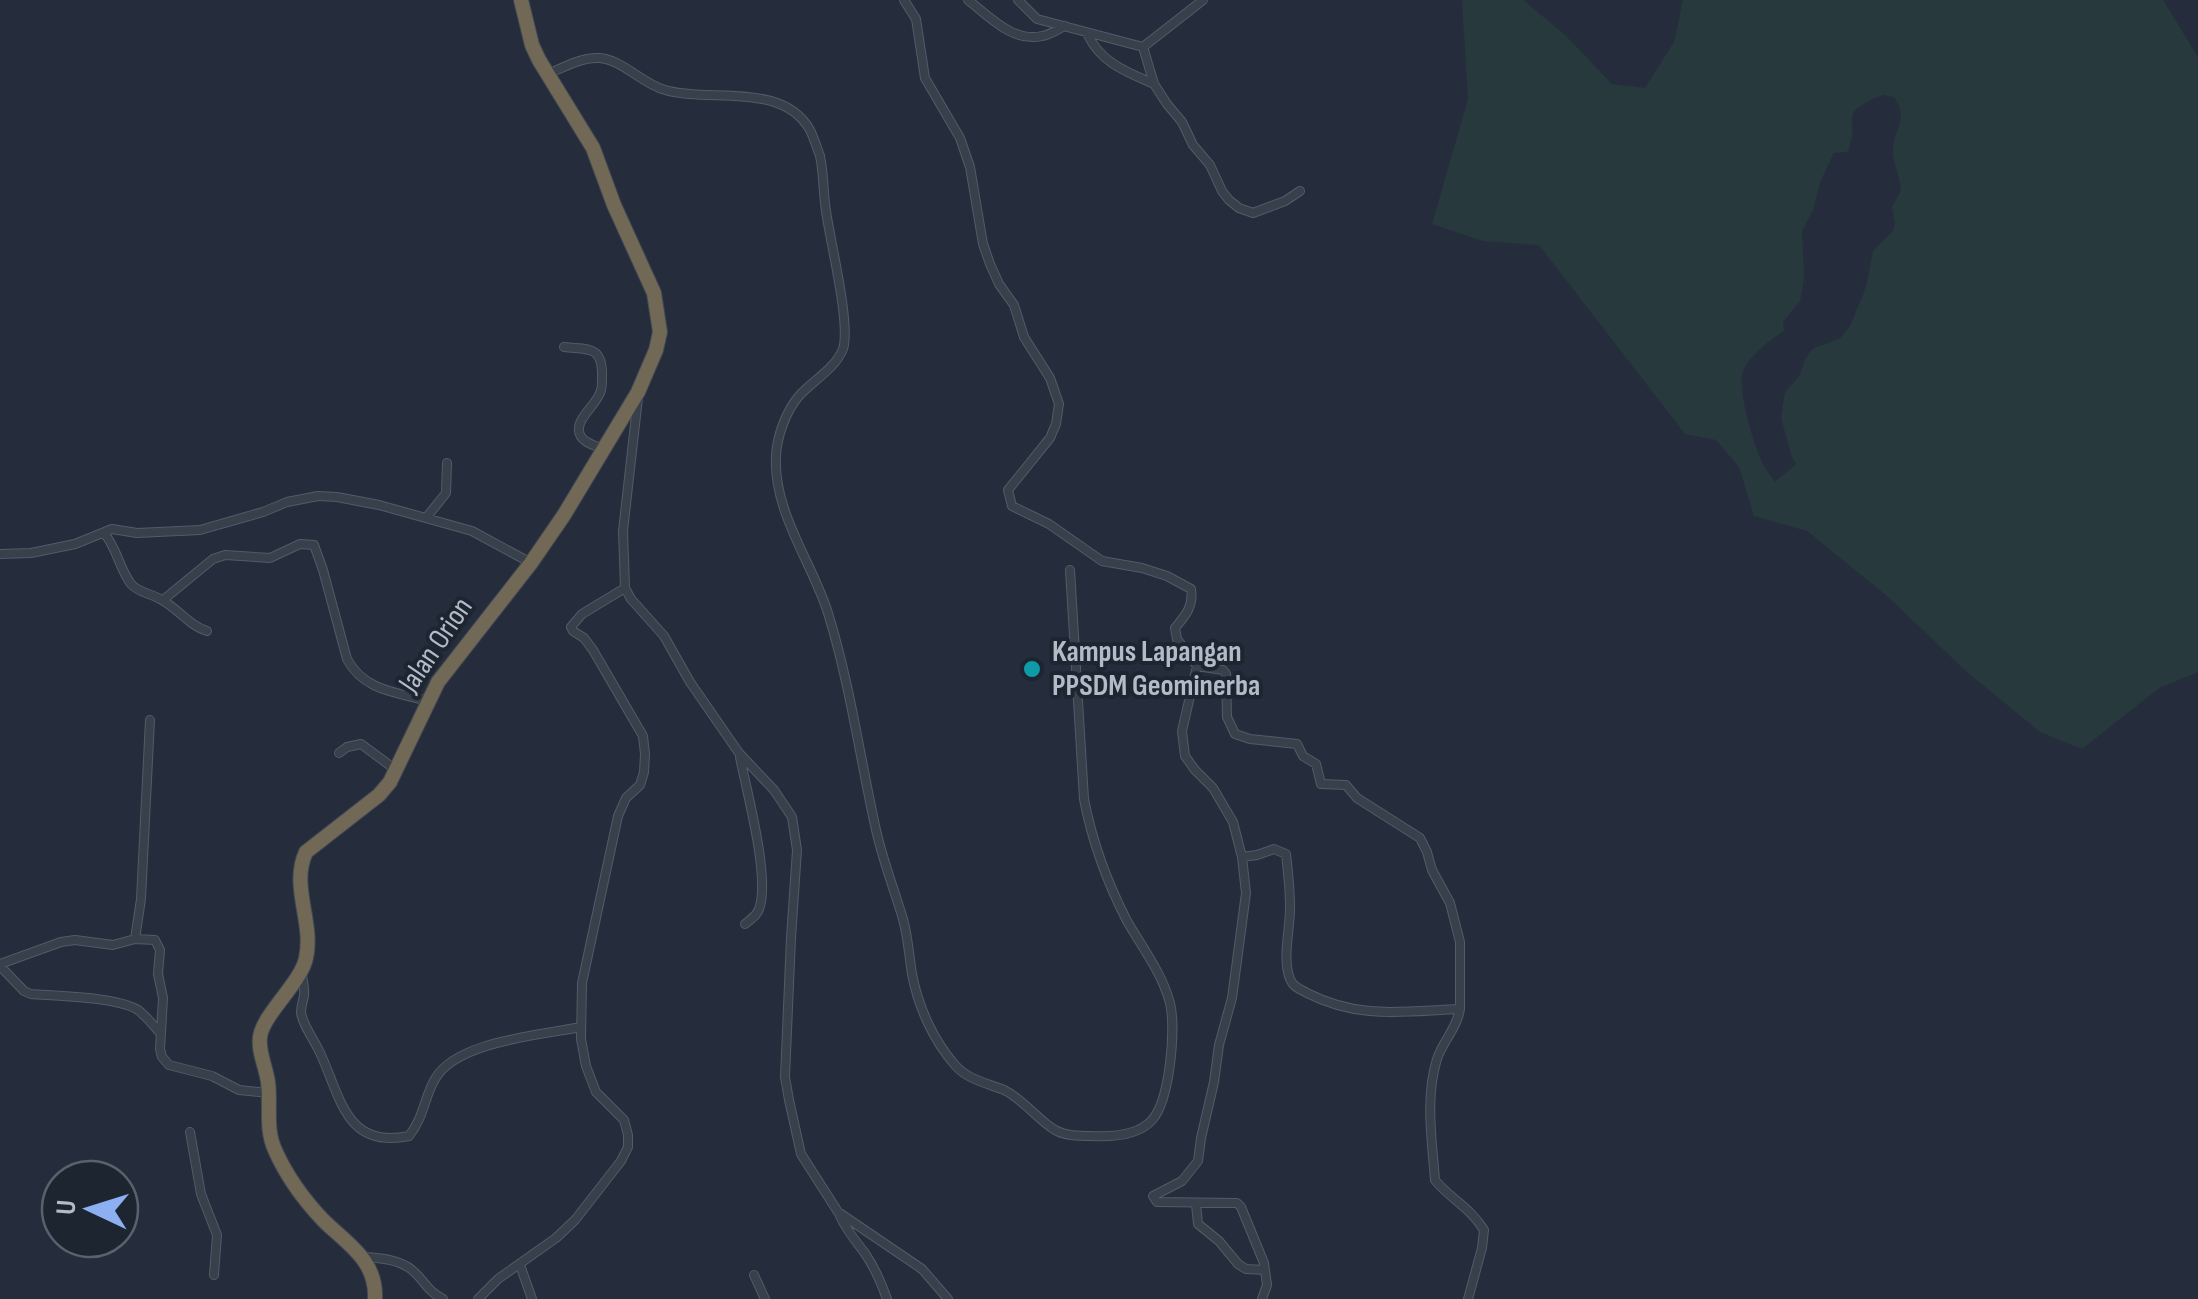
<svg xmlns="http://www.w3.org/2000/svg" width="2198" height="1299" viewBox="0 0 2198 1299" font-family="'Sofia Sans Condensed',sans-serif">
<rect width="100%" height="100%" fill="#252d3c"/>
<path fill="#27393d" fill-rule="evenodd" d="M1462,0H1523L1565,35L1612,84L1645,88L1674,42L1683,0H2163L2198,57V672L2159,688L2082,749L2040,732L1967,672L1887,596L1807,531L1754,516L1739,467L1716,440L1685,434L1539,245L1483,241L1432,224L1468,99ZM1883,95L1894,97C1910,119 1893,129 1893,150C1893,163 1900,177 1901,190L1892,207L1895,223L1893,231L1873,251L1866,287L1850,326L1840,338L1812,349L1805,360L1800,375L1785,392L1781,418L1792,457L1796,464L1775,482C1771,476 1765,469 1762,462C1754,446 1735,384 1744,369C1753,352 1768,342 1784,331L1783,322L1800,301L1804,279L1802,231L1813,210L1820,182L1834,153L1847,152C1863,118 1832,115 1883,95Z"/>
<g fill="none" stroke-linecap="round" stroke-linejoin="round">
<defs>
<path id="street" d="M904,0L916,19L925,78L960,138L970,167L983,244L990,264L999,284L1014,305L1024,337L1050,378L1059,404L1056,424L1050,438L1008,490L1012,506L1049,524L1102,561L1142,568L1167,576L1191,589C1194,606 1185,616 1175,628L1177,639L1197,666L1223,670L1226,674L1227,717L1235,734L1250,739L1297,744L1303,756L1316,764L1321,784L1346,785L1357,798L1420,838L1427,852L1432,870L1450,903L1460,942V1009C1457,1028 1443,1041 1437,1059C1425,1097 1432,1141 1435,1180C1449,1198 1469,1206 1484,1230L1482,1248L1468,1299
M968,0C989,16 1013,43 1042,36C1050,35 1058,29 1065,26
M1018,0L1037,19L1143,47L1203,0
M1088,35C1101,63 1127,72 1154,84
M1143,47L1154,84L1167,104L1182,122L1193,145L1210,165L1222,191L1229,200L1239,208L1253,213L1285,201L1300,191
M546,75C562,68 581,57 599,58C622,59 642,84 665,90C710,103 782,81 810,130C814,138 817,148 820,156C824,174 823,193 826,211C830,241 851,324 843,349C835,369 812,381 799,396C786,411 777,436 776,456C773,512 812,562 828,613C850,684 860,758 876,830C883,861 894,889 903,919C908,937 909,955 912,974C918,1006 933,1040 955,1065C968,1080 987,1083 1004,1090C1023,1099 1037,1119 1055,1130C1066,1136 1079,1136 1091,1136C1111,1137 1138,1136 1152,1120C1170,1100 1176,1029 1170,1003C1162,973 1142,947 1127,921C1107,882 1092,841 1084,799L1070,570
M564,347C587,350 602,345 602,374C602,376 602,388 601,390C598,404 577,417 579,431C580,442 594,445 603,449
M638,398L623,531L625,588L631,599L664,636L690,682L739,753L774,790L792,817L797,850L791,938L785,1077L789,1100L801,1154L838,1212L922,1269L948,1299
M426,518L446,493L447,463
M104,533C117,548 119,568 131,584C139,593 150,593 160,599C178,608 188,625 207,631
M0,554L31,553L75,544L112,529L137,533L200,530L263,512L287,502L318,496L337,497L379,505L472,531L531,563
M163,600L213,559L225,555L270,558L300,544L314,545L323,570L347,659C364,691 396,692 428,701
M1197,666L1182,731L1185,756L1195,770L1213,788L1233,822L1242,857L1246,893L1232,998L1219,1045L1214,1082L1201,1138L1198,1161L1182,1181L1153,1196L1157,1202L1237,1203L1241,1207L1264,1263L1267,1285L1262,1299
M339,753L347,747L361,744L396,770
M740,757C747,793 769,873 760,906C758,915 752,918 745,924
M1242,857L1257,855L1274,849L1286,854C1288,871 1290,891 1290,908C1290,930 1282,958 1290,979C1293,987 1300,989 1307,993C1360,1020 1404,1011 1460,1009
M135,939L141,899L150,720
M0,964L61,942L75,940L113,945L135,939L155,940L160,950L158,974L163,998L160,1049L162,1057L169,1065L212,1076L239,1090L269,1093
M0,966L24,991L31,994C57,996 118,997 138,1010C147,1017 154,1026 161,1034
M301,972C303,980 305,988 304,996C303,1000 301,1008 301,1012C302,1025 316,1042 321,1055C341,1098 346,1149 409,1136C424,1117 424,1098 435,1079C456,1041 542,1035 581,1027
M190,1132L201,1194L217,1235L214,1275
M1196,1204L1198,1224L1219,1241L1238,1264L1246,1269L1265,1270
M840,1216C847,1231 855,1240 864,1252C874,1266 881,1282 887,1299
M363,1257C379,1258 399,1259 412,1270C425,1281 427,1291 443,1299
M520,1265L532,1299
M754,1275L765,1299
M478,1299L498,1279L556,1238L575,1220L621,1161L628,1147V1135L624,1120L596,1092L586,1066L581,1039L582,983L618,816L626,798L640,785L644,772L645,754L643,736L593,650L584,638L573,631L571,627L582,614L625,588"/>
<path id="highway" d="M375,1299C377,1260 347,1244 323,1220C304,1200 286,1175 275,1150C265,1129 271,1104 268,1082C266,1067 258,1052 260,1037C263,1014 301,983 306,958C314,922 290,886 306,852L379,795L390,782L438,682L531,563L564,515L638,392L656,350L660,332L654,293L614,205L593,148L539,60L532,45L521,0"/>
</defs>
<use href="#street" stroke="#535b67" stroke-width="10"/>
<use href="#highway" stroke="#404854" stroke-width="16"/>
<use href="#street" stroke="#38404c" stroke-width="8"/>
<use href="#highway" stroke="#726856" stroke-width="14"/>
</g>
<circle fill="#0f9aa8" stroke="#1d2531" stroke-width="4" cx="1032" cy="669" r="10"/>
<g text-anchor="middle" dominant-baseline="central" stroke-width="8" stroke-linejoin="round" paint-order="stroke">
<g font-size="30" fill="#b4bbc8" stroke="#1d2531">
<text transform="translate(436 645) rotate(-56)">Jalan Orion</text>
</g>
<g font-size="30" font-weight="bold" fill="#b4bbc8" stroke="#1d2531" text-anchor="start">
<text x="1052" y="652">Kampus Lapangan<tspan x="1052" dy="34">PPSDM Geominerba</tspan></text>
</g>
</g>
<g transform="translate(90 1209) rotate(274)"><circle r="48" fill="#1d2531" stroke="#59616d" stroke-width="2.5"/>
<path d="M0-8L18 38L0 25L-18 38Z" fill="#8db0f3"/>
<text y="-15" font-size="28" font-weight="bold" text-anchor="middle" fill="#b4bbc8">U</text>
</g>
</svg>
